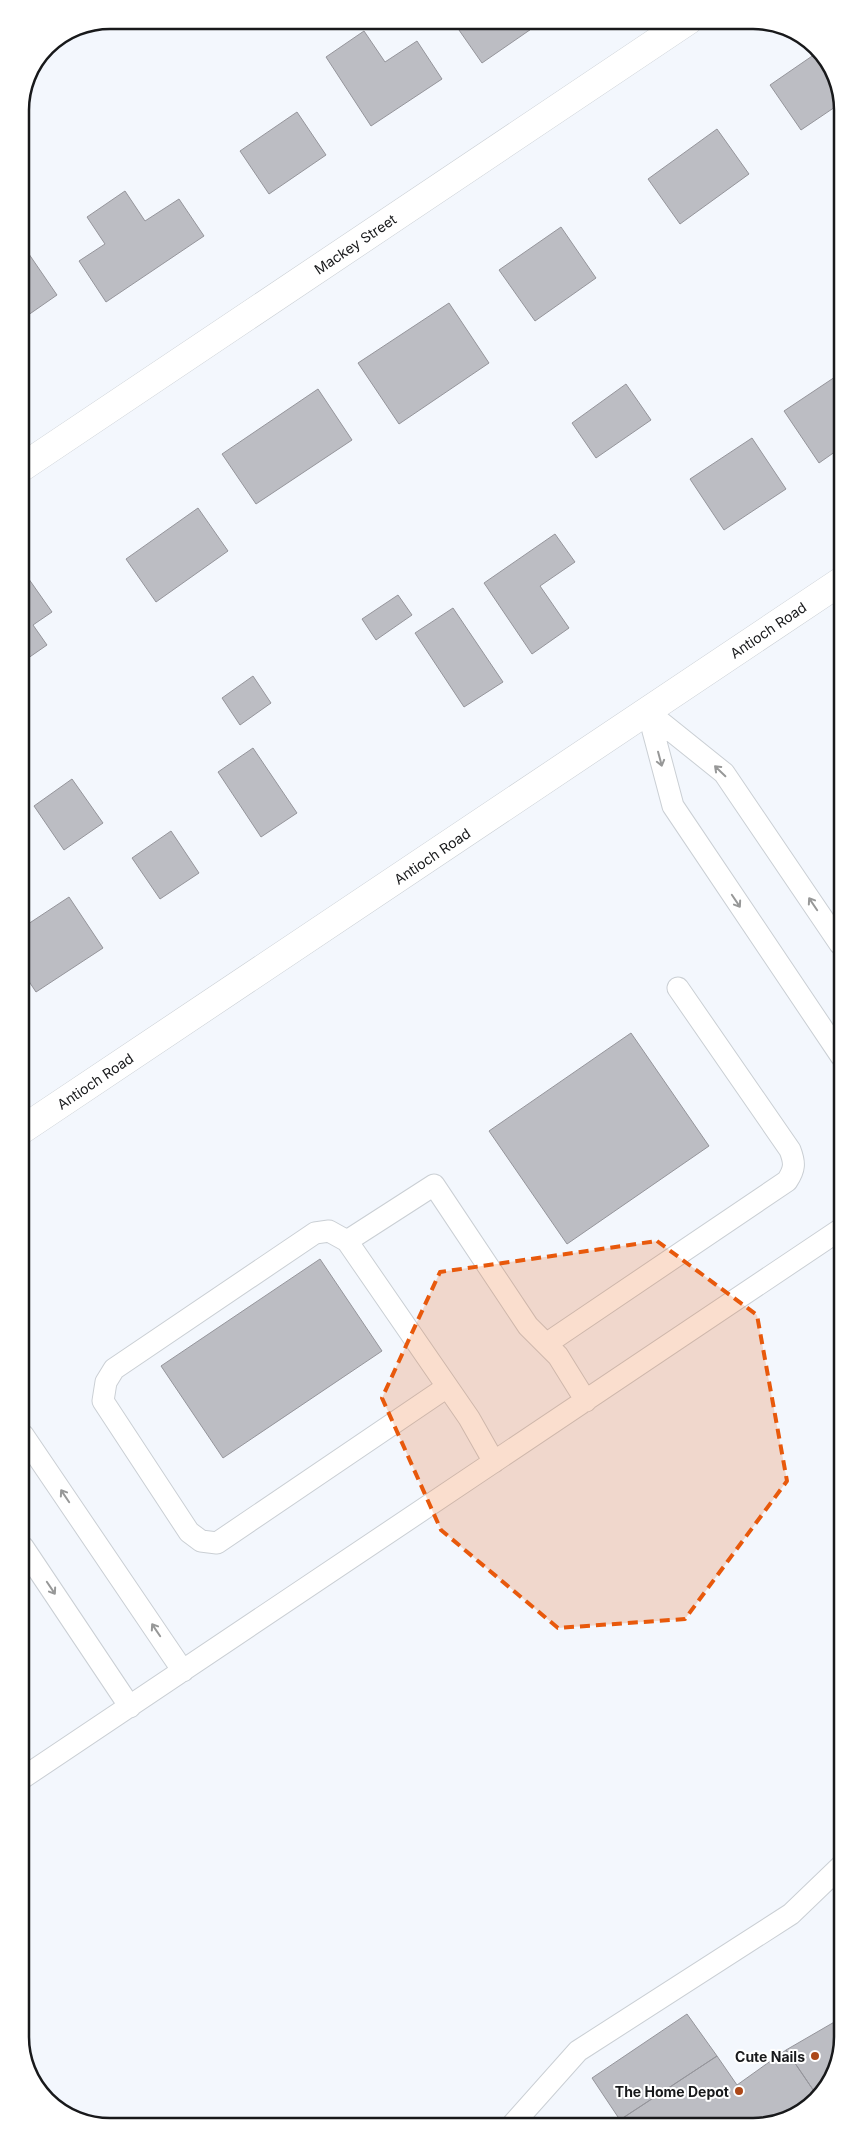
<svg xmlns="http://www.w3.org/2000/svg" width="863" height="2147" viewBox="0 0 863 2147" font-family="Inter,sans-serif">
<rect width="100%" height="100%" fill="#f3f7fd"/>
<path fill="#bcbdc3" stroke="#95959b" d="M452,20H533L537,25L482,63Z
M364,31L385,62L417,41L442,79L371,126L326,57Z
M818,52L838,81V105L801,130L770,85Z
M297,112L326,155L269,194L240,151Z
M717,129L749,174L680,224L648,179Z
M125,191L145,221L179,199L204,236L106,302L79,261L105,244L87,217Z
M561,227L596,278L535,321L499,270Z
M20,241L57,295L21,320Z
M449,303L489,363L399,424L358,363Z
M838,375L839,449L819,463L784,411Z
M626,384L651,420L596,458L572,423Z
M318,389L352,440L256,504L222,454Z
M752,438L786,489L724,530L690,479Z
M198,508L228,551L156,602L126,559Z
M555,534L575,562L540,586L569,628L532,654L484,583Z
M26,575L52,612L33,625L47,645L21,663V579Z
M398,595L412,615L376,640L362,619Z
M453,608L503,682L464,707L415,633Z
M253,676L271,703L240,725L222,698Z
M253,748L297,813L261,837L218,772Z
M72,779L103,823L64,850L34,806Z
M171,831L199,873L160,899L132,858Z
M69,897L103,948L36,992L22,971V928Z
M631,1033L709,1146L567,1244L489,1131Z
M320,1259L382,1351L223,1458L161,1366Z
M687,2014L717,2056L620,2120L592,2078Z
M843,2017V2038L825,2092L818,2097L786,2050Z
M786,2050L818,2097L782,2122L615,2123L717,2056L737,2085Z"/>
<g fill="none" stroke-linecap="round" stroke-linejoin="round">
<defs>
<path id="service" d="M648,712L673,806L841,1056
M648,712L724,773L840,944
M347,1241L434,1185L528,1326L558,1356L586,1401
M546,1344L787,1181C795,1169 795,1163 790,1150L678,988
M447,1387L217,1543L201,1541L189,1532L103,1401L106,1382L114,1369L315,1233L329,1231L347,1241L469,1418L494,1462
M23,1435L183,1671
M23,1547L130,1707
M24,1777L841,1229
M513,2124L578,2051L791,1914L843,1864"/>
<path id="minor" d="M21,468L689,20"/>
<path id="secondary" d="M23,1129L840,582"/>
</defs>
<use href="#service" stroke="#cacfd4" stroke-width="23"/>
<use href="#minor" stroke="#cacfd4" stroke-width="29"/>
<use href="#secondary" stroke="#cacfd4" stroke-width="29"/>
<use href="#service" stroke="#fff" stroke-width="21"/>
<use href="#minor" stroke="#fff" stroke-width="28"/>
<use href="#secondary" stroke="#fff" stroke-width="28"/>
</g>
<defs><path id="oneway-shaft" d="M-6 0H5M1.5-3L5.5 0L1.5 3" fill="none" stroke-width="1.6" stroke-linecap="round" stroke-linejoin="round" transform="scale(1.25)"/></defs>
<g stroke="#979898">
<use href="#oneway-shaft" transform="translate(660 759) rotate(75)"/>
<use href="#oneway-shaft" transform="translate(720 771) rotate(-136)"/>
<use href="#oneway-shaft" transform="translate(736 901) rotate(56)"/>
<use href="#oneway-shaft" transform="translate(813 904) rotate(-124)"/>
<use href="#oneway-shaft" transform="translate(65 1496) rotate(-124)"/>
<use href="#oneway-shaft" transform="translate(51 1588) rotate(56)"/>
<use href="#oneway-shaft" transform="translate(156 1630) rotate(-124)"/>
</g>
<path fill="#e8590c" fill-opacity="0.2" stroke="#e8590c" stroke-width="4" stroke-dasharray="10 6" stroke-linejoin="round" d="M657,1241L757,1315L787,1481L685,1619L558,1628L441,1530L382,1398L440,1272Z"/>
<g fill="#ac4818" stroke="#fff" stroke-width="2">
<circle cx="815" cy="2056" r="5"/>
<circle cx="739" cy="2091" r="5"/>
</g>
<g text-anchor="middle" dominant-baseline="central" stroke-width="4" stroke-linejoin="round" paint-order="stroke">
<g font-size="14" fill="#18191b" stroke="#fff">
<text transform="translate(355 244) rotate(-34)">Mackey Street</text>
<text transform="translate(768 630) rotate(-34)">Antioch Road</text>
<text transform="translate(432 856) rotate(-34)">Antioch Road</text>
<text transform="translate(95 1081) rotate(-34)">Antioch Road</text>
</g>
<g font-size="14" font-weight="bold" fill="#18191b" stroke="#fff" text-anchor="end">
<text x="805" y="2056">Cute Nails</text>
<text x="729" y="2091">The Home Depot</text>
</g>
</g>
<path d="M0 0H863V2147H0ZM110 29H753A81 81 0 0 1 834 110V2037A81 81 0 0 1 753 2118H110A81 81 0 0 1 29 2037V110A81 81 0 0 1 110 29Z" fill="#fff" fill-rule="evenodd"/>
<path fill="none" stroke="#18191b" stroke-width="2.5" d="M110 29H753A81 81 0 0 1 834 110V2037A81 81 0 0 1 753 2118H110A81 81 0 0 1 29 2037V110A81 81 0 0 1 110 29Z"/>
</svg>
